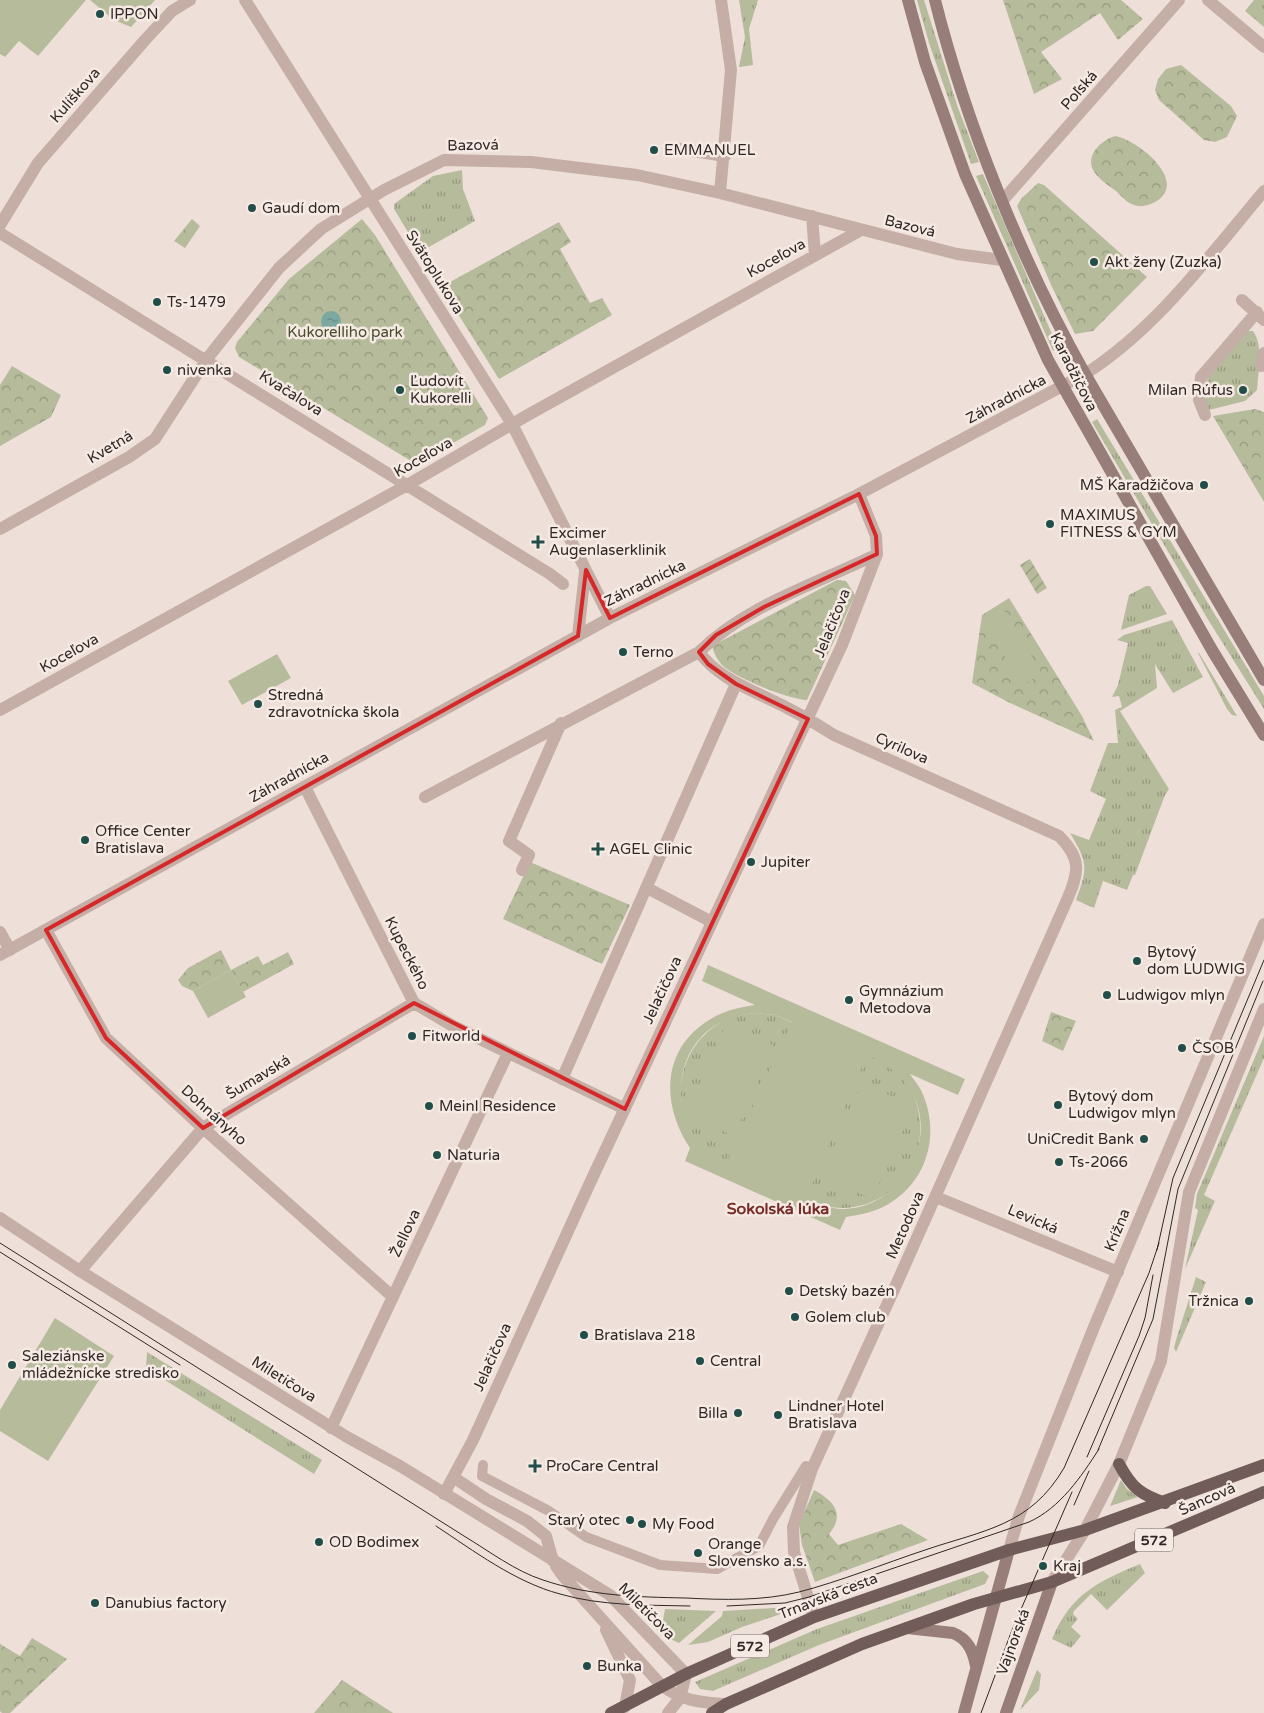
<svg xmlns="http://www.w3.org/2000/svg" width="1264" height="1713" viewBox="0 0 1264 1713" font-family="'Varela Round',sans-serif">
<defs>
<pattern id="grass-tufts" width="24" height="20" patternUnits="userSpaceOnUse" patternTransform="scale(1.25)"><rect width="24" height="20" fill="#b6bb9b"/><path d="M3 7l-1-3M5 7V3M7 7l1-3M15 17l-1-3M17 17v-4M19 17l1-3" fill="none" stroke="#95987e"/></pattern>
<pattern id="forest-crowns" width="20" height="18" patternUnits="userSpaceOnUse" patternTransform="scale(1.25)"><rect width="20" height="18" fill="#b6bb9b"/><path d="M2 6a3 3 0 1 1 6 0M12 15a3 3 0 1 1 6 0" fill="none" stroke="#95987e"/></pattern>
<pattern id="garden-furrows" width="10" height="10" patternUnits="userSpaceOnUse" patternTransform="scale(1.25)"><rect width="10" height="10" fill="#b6bb9b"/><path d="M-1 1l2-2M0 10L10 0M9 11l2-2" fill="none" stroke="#95987e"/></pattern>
<pattern id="water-ripples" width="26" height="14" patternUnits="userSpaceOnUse" patternTransform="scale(1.25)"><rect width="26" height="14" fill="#7ba8a1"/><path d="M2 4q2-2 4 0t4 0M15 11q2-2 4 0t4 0" fill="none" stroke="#658983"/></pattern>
</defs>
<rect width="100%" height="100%" fill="#eee0d9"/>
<path fill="url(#grass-tufts)" d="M739,0H758L749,29L753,65L739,67L745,37Z
M917,0H924L958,108L979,162L971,164L929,43Z
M1254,0H1264V27L1245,11Z
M462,170L463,189L475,221L420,252L394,209V204L433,176Z
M983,174L1058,348L1053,351L976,176Z
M1245,331H1253C1264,346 1258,372 1257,390L1245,401L1209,410L1203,400L1208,376Z
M1097,419L1264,696V709L1207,618L1092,422Z
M1146,586H1150L1167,614L1121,630L1129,595Z
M1172,620L1203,677L1173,693L1155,664L1157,688L1120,711L1169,789L1165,795L1135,875H1133L1127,890L1103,881L1094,908L1076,900C1088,867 1088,863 1070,833L1089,840L1106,799L1090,791L1108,743H1118L1115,710L1122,707L1119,696L1112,697L1118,685L1128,643L1117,640L1124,635Z
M1198,653H1199L1237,716L1232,715L1227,709Z
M754,1013L775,1015C800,1026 826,1037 851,1048C862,1053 875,1056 886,1063C922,1084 929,1136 910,1170C896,1193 870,1207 844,1208C836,1208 825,1207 818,1204C805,1200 792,1193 780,1188C754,1177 722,1168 703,1148C669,1111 675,1054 715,1026C727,1017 741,1015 754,1013Z
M1264,1036V1058L1204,1195L1215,1201L1185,1269L1198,1210L1195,1208L1197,1194Z
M1196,1277L1206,1282L1176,1352L1174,1348L1176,1340Z
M147,1352L322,1460L314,1474L146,1368Z
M1121,1480L1127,1489L1138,1497L1110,1506Z
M1140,1564L1145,1573L1107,1610L1091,1594L1074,1611L1073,1614L1078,1619L1071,1627L1081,1636L1071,1648L1052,1639C1071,1594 1097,1582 1140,1564Z
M983,1571L989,1576L985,1584L819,1645L713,1691L700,1689L695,1682L817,1629Z
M789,1607L787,1612L742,1627L708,1642L688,1645L722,1616L723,1611Z
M665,1609L716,1611L679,1643L663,1636L656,1629L663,1620Z
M1037,1670L1041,1674L1039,1690L1020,1710Z"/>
<path fill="url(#forest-crowns)" d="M1003,0H1121L1143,19L1118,40L1100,13L1041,52L1062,79L1034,94Z
M1181,65L1231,106L1237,116L1227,137L1215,142L1204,140L1159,100L1155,90L1158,79L1166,69Z
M1115,136C1139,140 1192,184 1153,203C1149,205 1142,207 1138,206C1129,205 1122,197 1116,191C1109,186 1100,180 1095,173C1083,157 1101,140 1115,136Z
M1038,183L1044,185L1147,277L1093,331L1075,334L1052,287L1017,206L1021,199Z
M192,219L200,226L185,248L174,241Z
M362,219L375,235L488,418L485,425L416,464L239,357L235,348L237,342L289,279Z
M559,222L571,242L560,249L590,303L602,298L612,315L499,379L441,287Z
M12,366L61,395L51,417L0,446V385Z
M1255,409L1264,412V502L1213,416Z
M837,580L846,581L855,595L807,700C788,699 738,679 723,666C717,660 714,653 712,646Z
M1009,598L1082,716L1094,741L1010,703L972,683L982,615Z
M530,862L630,905L602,964L503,919Z
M221,950L231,970L258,956L263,965L288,952L294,964L243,992L231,970L193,991L182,986L178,980L188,968Z
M1051,1012L1076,1021L1063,1051L1042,1041Z
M814,1490C833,1500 846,1514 829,1534L838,1545L901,1524L928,1540L815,1582L802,1545L799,1524Z
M32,1638L67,1659L10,1713H2L0,1711V1644L20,1656Z
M342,1680L393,1713H314Z"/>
<path fill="url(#garden-furrows)" d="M1030,559L1047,588L1037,594L1020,565Z"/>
<path fill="#b6bb9b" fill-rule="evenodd" d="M0,0H86L38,56L19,41L5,57L0,54Z
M90,0H155L131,27L114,20Z
M1002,606L1018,634L1000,644L983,616Z
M1020,637L1042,674L1022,685L1000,649Z
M277,654L291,678L242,705L228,681Z
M708,965L965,1079L958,1095L910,1074C913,1079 918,1084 921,1090C942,1134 927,1185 883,1207C871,1213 858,1215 846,1217L840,1230L685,1161L690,1148C658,1100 663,1042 718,1015C730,1009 743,1007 755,1005L702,981ZM754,1013L775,1015L792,1022L726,1164C678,1142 665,1073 703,1035C717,1021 735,1016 754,1013ZM867,1055C978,1102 897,1248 806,1199Z
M231,970L246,997L208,1018L193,991Z
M726,1024L773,1045L734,1136L686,1115Z
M862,1083L914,1106L872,1199L821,1176Z
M55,1318L114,1356L48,1461L0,1431V1410Z"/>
<path fill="url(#water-ripples)" d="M321 321a10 10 0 1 1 20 0a10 10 0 1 1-20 0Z"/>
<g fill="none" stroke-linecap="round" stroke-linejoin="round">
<path stroke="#c4aea6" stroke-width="10" d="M483,1465L482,1476L549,1511L586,1537L660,1565L717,1569L759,1546L773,1519L806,1466"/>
<path stroke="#c4aea6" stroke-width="12" d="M1208,0L1264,47
M674,148L725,156
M720,193L731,70L721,0
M1003,200L1179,0
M812,216L815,255
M0,225L38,163L145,40L172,11L190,0
M0,233L550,574L563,584
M1242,300L1264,320
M1261,366L1264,353
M1205,415L1199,400L1201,377L1257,312
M0,529L129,457L155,439L206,360L279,268L321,229L384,190L444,160L531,162L637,175L720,193L957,254L1002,260
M699,652C716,675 740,685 765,697C789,708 812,721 834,735L1059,836C1082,859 1079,872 1067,900L896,1285L812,1469L793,1527L794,1552L814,1617
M0,710L409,484L526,416L861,230
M305,787L414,1003L453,1026L625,1109
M425,797L699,652C748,604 817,584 877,554
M522,870L529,855L509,841L561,723
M647,888L712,922
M46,930L106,1038L203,1128L393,1297
M0,932L10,950
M562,1079L736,684
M936,1197L1118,1272
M80,1271L203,1128L414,1003
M331,1428L508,1053
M453,1477L486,1499L527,1521L546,1536L553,1561
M444,1494L473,1440L589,1185L842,645L877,554L876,536L859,494"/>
<path stroke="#c4aea6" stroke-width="12" d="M245,0L512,424L610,618
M578,636L585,572
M0,955L610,618L859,494L1085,374C1156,329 1210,255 1264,191
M0,1218L80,1271L347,1437L400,1466L610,1595L686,1674L680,1698L668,1713
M1009,1550L1019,1516L1094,1327L1264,924
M556,1566L563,1576L662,1686C686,1702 699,1702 726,1704
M1052,1582L1085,1530L1119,1464L1161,1361L1189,1192L1264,1009
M606,1630L630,1680L625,1707"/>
<path stroke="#977e78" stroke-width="12" d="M908,0L925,62L965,174L1048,360L1212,650L1264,735
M935,0C966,124 1022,262 1085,374L1264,680
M907,1628L953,1633C968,1639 973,1651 976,1666
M964,1713L1009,1550
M1006,1713L1052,1582"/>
<path stroke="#725c59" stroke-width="12" d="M1119,1464C1132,1488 1140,1494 1165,1503
M611,1713L686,1674L814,1617L1009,1550L1085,1530L1264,1465
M712,1713L726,1704L862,1644L974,1604L1052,1582L1264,1492"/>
<path stroke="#312826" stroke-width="1" d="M0,1243L464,1536C489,1551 515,1571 543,1580C590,1596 637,1597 686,1598C723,1600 763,1601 799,1592C841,1581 883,1564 925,1550C984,1530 1030,1526 1064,1468L1149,1273L1159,1243
M1157,1250L1173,1178L1264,960
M0,1252L180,1365
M1098,1450L1153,1319L1178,1189L1263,981
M1087,1457L1139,1336L1145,1318L1153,1275
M1074,1505L1089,1471
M436,1526C474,1551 515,1582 560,1594C601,1606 647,1605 690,1606
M727,1606L785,1603L809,1597L1029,1522C1060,1508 1081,1477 1099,1449
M981,1713L1012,1630L1072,1492"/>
</g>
<path fill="none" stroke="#d62828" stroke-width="4" stroke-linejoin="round" d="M859,494L876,536L877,554L764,607L716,635L699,652L708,664L736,684L808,719L625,1109L414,1003L203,1128L106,1038L46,930L578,636L586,570L610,618Z"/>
<g fill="#214e48" stroke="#f6ebe4" stroke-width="2">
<circle cx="100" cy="14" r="5"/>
<circle cx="654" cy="150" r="5"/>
<circle cx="252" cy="208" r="5"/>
<circle cx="1094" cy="262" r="5"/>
<circle cx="157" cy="302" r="5"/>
<circle cx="167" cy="370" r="5"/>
<circle cx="400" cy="390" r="5"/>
<circle cx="1243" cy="390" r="5"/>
<circle cx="1204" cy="485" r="5"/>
<circle cx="1050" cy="524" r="5"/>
<path d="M535.5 534.5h5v5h5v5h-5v5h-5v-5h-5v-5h5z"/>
<circle cx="623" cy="652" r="5"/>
<circle cx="258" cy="704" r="5"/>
<circle cx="85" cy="840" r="5"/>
<path d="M595.5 841.5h5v5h5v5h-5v5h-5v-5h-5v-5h5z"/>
<circle cx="751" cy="862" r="5"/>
<circle cx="1137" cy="961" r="5"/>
<circle cx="1107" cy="995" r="5"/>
<circle cx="849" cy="1000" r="5"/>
<circle cx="412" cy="1036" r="5"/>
<circle cx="1182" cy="1048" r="5"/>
<circle cx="1058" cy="1105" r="5"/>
<circle cx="429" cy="1106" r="5"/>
<circle cx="1144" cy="1139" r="5"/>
<circle cx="437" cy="1155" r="5"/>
<circle cx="1059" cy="1162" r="5"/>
<circle cx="789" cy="1291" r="5"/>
<circle cx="1249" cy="1301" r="5"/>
<circle cx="795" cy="1317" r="5"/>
<circle cx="584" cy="1335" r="5"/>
<circle cx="700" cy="1361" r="5"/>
<circle cx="12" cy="1365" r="5"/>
<circle cx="738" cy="1413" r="5"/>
<circle cx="778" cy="1415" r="5"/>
<path d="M532.5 1458.5h5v5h5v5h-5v5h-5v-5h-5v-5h5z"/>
<circle cx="630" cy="1520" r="5"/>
<circle cx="642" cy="1524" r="5"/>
<circle cx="319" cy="1542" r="5"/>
<circle cx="698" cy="1553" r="5"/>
<circle cx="1043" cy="1566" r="5"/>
<circle cx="95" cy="1603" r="5"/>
<circle cx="587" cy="1666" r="5"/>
</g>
<g text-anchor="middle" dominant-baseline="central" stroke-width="5" stroke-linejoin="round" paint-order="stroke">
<g fill="#f6ebe4" stroke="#6c625f" stroke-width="1">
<rect x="1135" y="1528.5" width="38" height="23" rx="4"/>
<rect x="731" y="1634.5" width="38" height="23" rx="4"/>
</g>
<g font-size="14" font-weight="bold" fill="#312826">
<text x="1154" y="1540">572</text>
<text x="750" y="1646">572</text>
</g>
<g font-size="15" fill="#312826" stroke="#f6ebe4" text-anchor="start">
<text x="110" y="14">IPPON</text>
<text x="664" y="150">EMMANUEL</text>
<text x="262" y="208">Gaudí dom</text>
<text x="1104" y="262">Akt ženy (Zuzka)</text>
<text x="167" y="302">Ts-1479</text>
<text x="177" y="370">nivenka</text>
<text x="410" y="381">Ľudovít<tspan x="410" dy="17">Kukorelli</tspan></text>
<text x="1233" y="390" text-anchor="end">Milan Rúfus</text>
<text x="1194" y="485" text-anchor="end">MŠ Karadžičova</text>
<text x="1060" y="515">MAXIMUS<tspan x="1060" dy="17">FITNESS &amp; GYM</tspan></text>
<text x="549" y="533">Excimer<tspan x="549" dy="17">Augenlaserklinik</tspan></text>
<text x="633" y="652">Terno</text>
<text x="268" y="695">Stredná<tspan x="268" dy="17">zdravotnícka škola</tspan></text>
<text x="95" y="831">Office Center<tspan x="95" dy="17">Bratislava</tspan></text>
<text x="609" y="849">AGEL Clinic</text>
<text x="761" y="862">Jupiter</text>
<text x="1147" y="952">Bytový<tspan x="1147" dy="17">dom LUDWIG</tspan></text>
<text x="859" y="991">Gymnázium<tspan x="859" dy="17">Metodova</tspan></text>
<text x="1117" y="995">Ludwigov mlyn</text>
<text x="422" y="1036">Fitworld</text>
<text x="1192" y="1048">ČSOB</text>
<text x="1068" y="1096">Bytový dom<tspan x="1068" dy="17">Ludwigov mlyn</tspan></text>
<text x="439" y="1106">Meinl Residence</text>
<text x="1134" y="1139" text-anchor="end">UniCredit Bank</text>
<text x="447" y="1155">Naturia</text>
<text x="1069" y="1162">Ts-2066</text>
<text x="799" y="1291">Detský bazén</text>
<text x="1239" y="1301" text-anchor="end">Tržnica</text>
<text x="805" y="1317">Golem club</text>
<text x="594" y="1335">Bratislava 218</text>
<text x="22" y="1356">Saleziánske<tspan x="22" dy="17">mládežnícke stredisko</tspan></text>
<text x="710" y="1361">Central</text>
<text x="788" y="1406">Lindner Hotel<tspan x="788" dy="17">Bratislava</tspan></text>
<text x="728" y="1413" text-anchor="end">Billa</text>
<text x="546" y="1466">ProCare Central</text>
<text x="620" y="1520" text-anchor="end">Starý otec</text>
<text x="652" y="1524">My Food</text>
<text x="329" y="1542">OD Bodimex</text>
<text x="708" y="1544">Orange<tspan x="708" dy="17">Slovensko a.s.</tspan></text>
<text x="1053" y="1566">Kraj</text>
<text x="105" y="1603">Danubius factory</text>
<text x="597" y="1666">Bunka</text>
</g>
<g font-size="15" fill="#312826" stroke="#f6ebe4">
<text transform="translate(1079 90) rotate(-49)">Poľská</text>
<text transform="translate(75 95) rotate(-49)">Kulíškova</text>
<text transform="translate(473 145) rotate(-1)">Bazová</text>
<text transform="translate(910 226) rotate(14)">Bazová</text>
<text transform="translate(776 258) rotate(-29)">Koceľova</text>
<text transform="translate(435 272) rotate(58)">Svätoplukova</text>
<text transform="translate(1074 372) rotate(63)">Karadžičova</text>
<text transform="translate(291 393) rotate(32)">Kvačalova</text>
<text transform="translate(1006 399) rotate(-28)">Záhradnícka</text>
<text transform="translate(110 447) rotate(-31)">Kvetná</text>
<text transform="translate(423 457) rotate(-30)">Koceľova</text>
<text transform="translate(645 583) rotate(-26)">Záhradnícka</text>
<text transform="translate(832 623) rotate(-68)">Jelačičova</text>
<text transform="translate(69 653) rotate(-29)">Koceľova</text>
<text transform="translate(902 748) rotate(24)">Cyrilova</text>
<text transform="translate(289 777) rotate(-29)">Záhradnícka</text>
<text transform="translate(407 953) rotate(63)">Kupeckého</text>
<text transform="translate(662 990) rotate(-65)">Jelačičova</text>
<text transform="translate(258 1077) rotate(-31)">Šumavská</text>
<text transform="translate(214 1115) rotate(42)">Dohnányho</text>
<text transform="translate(1033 1219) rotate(23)">Levická</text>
<text transform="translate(905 1225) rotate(-66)">Metodova</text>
<text transform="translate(1117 1230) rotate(-68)">Krížna</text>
<text transform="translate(405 1233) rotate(-65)">Žellova</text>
<text transform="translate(492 1357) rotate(-66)">Jelačičova</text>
<text transform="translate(284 1379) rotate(32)">Miletičova</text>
<text transform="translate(1207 1499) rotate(-24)">Šancová</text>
<text transform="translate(828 1596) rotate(-21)">Trnavská cesta</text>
<text transform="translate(647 1611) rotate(45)">Miletičova</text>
<text transform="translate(1013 1642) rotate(-70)">Vajnorská</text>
</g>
<g font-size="15" fill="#474d2d" stroke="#f6ebe4">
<text x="345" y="332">Kukorelliho park</text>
</g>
<g font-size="16" font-weight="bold" fill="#782c28" stroke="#f6ebe4">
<text x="778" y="1209">Sokolská lúka</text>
</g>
</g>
</svg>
